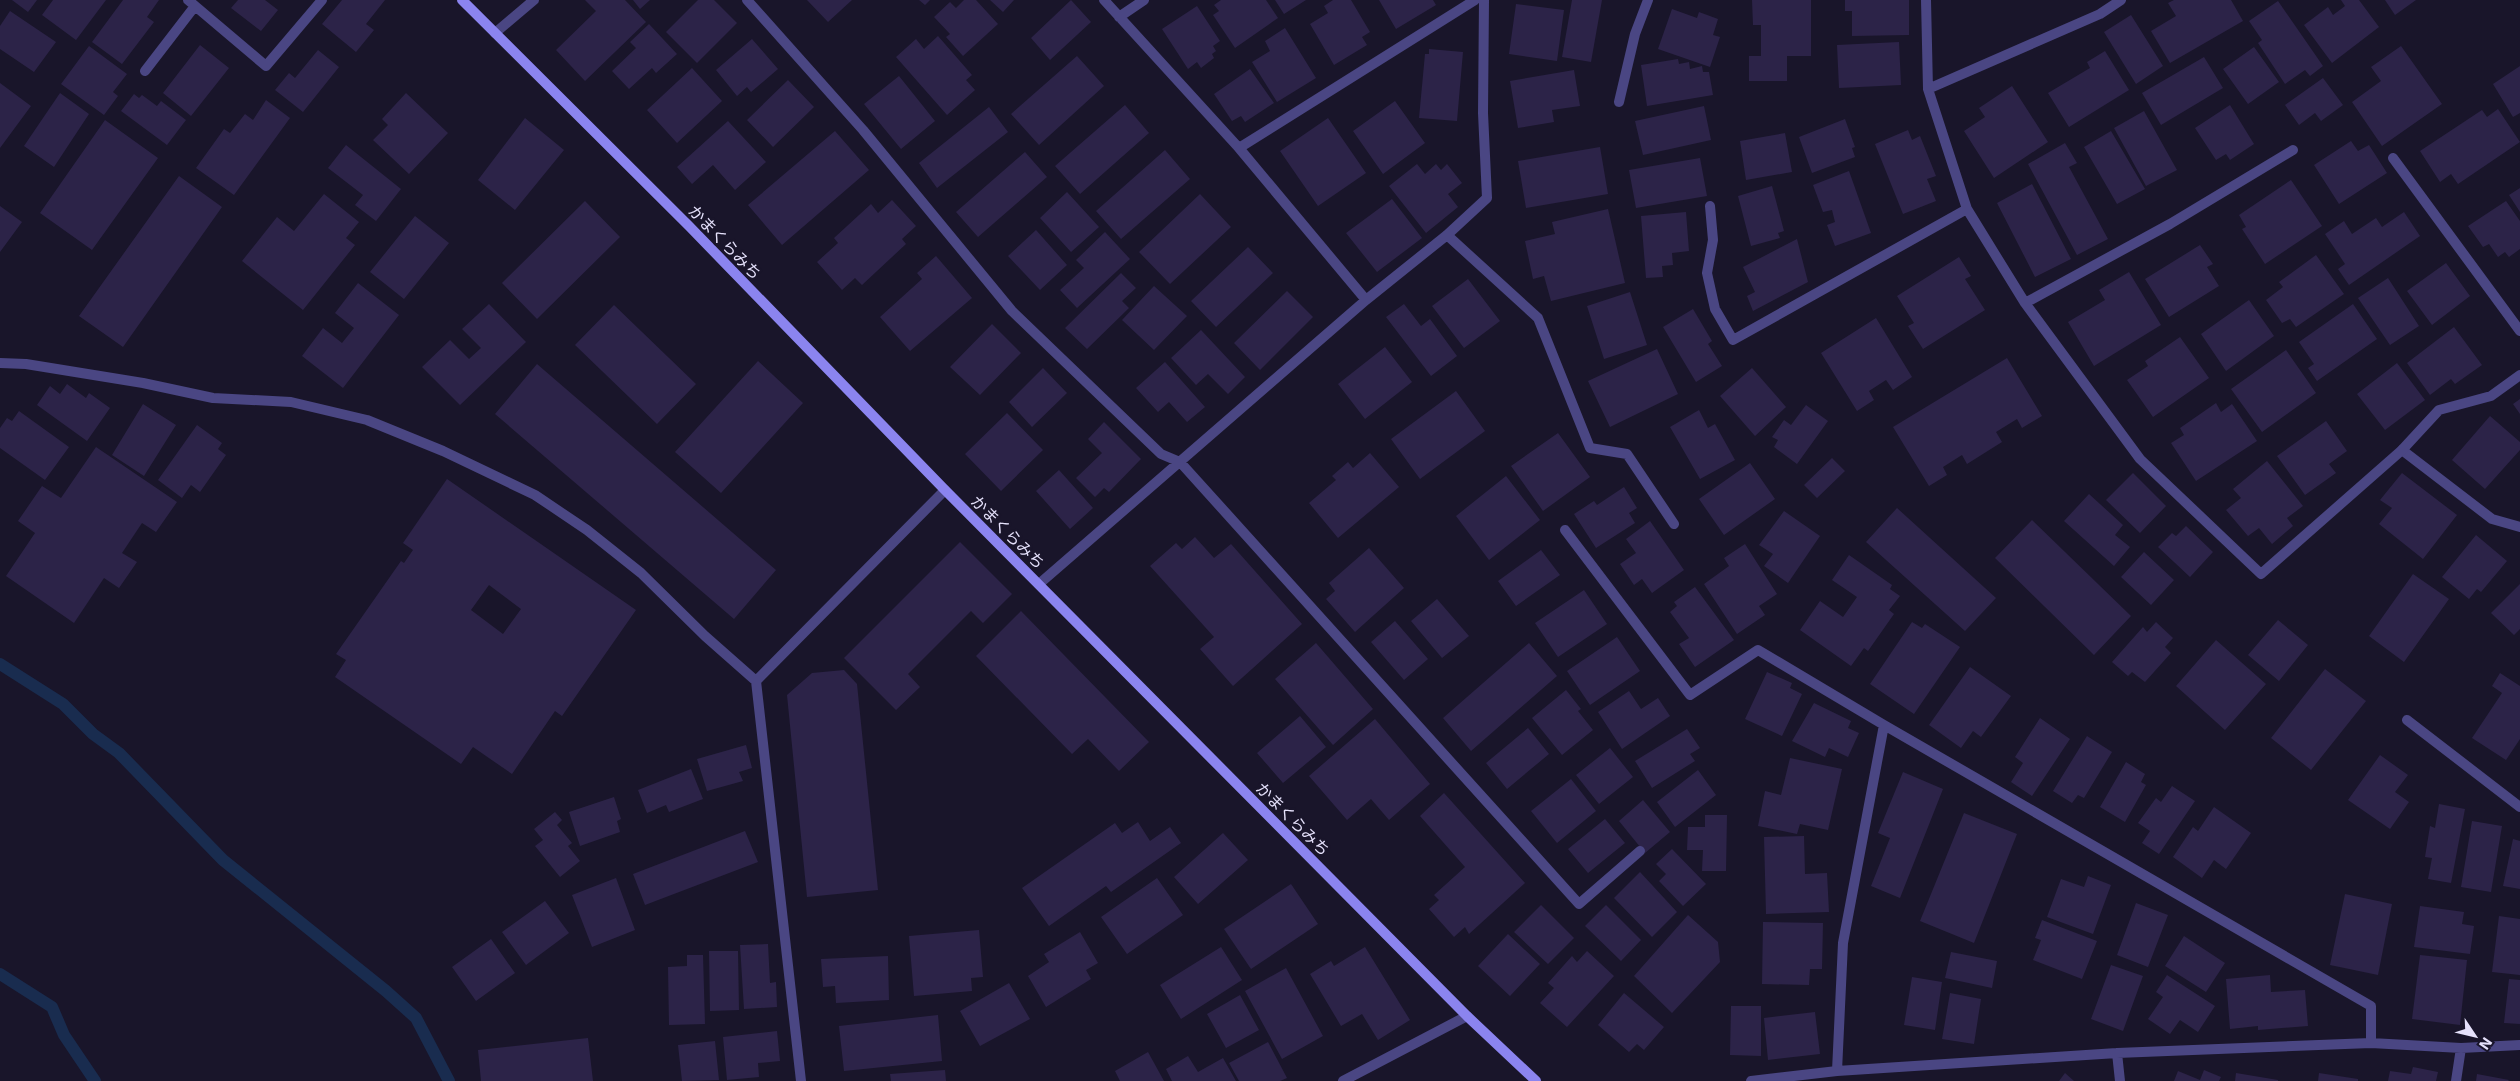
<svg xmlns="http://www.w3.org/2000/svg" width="2520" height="1081" viewBox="0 0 2520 1081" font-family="Inter,'Noto Sans JP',sans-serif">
<rect width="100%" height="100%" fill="#19152a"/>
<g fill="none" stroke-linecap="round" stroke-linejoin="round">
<path stroke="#192c4f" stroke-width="12" d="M0,664L63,704L93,734L119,753L223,860L386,991L416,1018L449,1081
M0,974L52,1007L64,1035L95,1081"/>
</g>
<path fill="#2c2348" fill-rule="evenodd" d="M12,0H37L28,12Z
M53,0H106L76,40L42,15Z
M123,0H159L147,17L154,22L122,64L92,42Z
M238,0H265L278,10L261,31L231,8Z
M342,0H385L366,24L374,30L356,52L322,24Z
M585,0H625L646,22L585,81L556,50L596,11Z
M633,0H650L640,9Z
M698,0H714L737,23L697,63L666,32Z
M807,0H852L828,22Z
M919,0H930L925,5Z
M964,0H976L998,24L963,56L946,37L950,34L934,17L950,2L956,8Z
M990,0H1014L1003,12Z
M1071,0L1091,22L1050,60L1031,38Z
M1221,0H1266L1278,18L1235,48L1213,15L1219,11L1214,5Z
M1275,0H1306L1284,14Z
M1333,0H1351L1370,32L1362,37L1367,45L1334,65L1310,24L1328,13L1324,6Z
M1379,0H1433L1436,5L1396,29Z
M1572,0H1602L1591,62L1562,57Z
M1752,0H1811V56H1787V81H1749V56H1761V25H1753Z
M1845,0H1909V35L1852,36V11H1845Z
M2174,0H2231L2243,21L2170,63L2151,31L2176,16L2168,3Z
M2341,0H2359L2379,27L2332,63L2304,25L2328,7L2333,15L2345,6Z
M2385,0H2416L2395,15Z
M2278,1L2323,66L2310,76L2305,70L2285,84L2258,43L2262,40L2249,21Z
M1516,4L1564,10L1557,61L1509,54Z
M1197,6L1220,41L1213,46L1216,51L1212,54L1214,58L1201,68L1197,62L1188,69L1162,29Z
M1672,9L1697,18L1699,12L1718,19L1713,35L1720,37L1710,67L1658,49Z
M10,11L56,42L34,72L0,49V26Z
M2131,15L2163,66L2136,84L2104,32Z
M649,24L677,54L656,73L652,68L629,89L612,71L636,48L630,42Z
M1285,28L1316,78L1277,102L1252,62L1270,51L1265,41Z
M938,36L972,75L966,80L975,90L947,115L896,57L916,39L924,49Z
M752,39L778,69L751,92L747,87L737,96L716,70Z
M1899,42L1901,85L1839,88L1837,45Z
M200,45L229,68L191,116L163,93Z
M89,46L127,74L113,92L118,96L104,115L61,84Z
M2401,46L2442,104L2382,146L2352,102L2381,81L2371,67Z
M2254,47L2279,82L2248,104L2223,69Z
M1429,49L1463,52L1457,121L1419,118L1425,54H1429Z
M318,50L339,67L303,112L275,90L289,73L295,78Z
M2105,51L2129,90L2069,127L2048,93L2090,68L2087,62Z
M1077,56L1104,86L1039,145L1011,114Z
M2204,57L2223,88L2161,125L2142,93Z
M1678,59L1679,64L1689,62L1690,69L1702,66L1703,72H1709L1713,95L1647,106L1641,65Z
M2520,66V113L2513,117L2493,84Z
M692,68L722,101L677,143L647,110Z
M1250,69L1274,103L1245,122L1241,116L1232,121L1214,94Z
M1574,70L1580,106L1552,110L1554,122L1518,128L1510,81Z
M899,76L935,121L901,149L864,104Z
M2323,78L2343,105L2321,121L2315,113L2299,125L2285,105Z
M788,80L814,107L773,147L747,120Z
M0,83L31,106L0,148Z
M2012,86L2048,142L1994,178L1964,131L1985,117L1979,108Z
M60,93L89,114L54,167L24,146Z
M406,93L448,133L409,174L373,140L388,125L382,119Z
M134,94L139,98L142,95L157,106L161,101L186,120L167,145L121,111Z
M266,100L290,118L234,195L196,168L224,129L230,133L245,114L253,120Z
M1395,101L1425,143L1383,174L1353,131Z
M1125,105L1149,133L1080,194L1055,166Z
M2230,105L2254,144L2230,160L2226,154L2216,160L2195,128Z
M1704,106L1711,140L1643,155L1635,121Z
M989,107L1008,132L937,188L919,163Z
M2498,109L2520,142L2458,184L2451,174L2440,182L2420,151L2482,110L2487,117Z
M2144,111L2177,170L2146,186L2114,128Z
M525,118L564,150L515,210L478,180Z
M1328,118L1366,173L1318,206L1280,151Z
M1845,119L1855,147L1852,148L1855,157L1812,173L1799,137Z
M105,120L158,158L92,250L40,213Z
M728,121L766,162L735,190L713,165L692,184L677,167Z
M1908,130L1912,140L1920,136L1936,176L1927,179L1936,201L1903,214L1875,144Z
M835,131L869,170L782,245L748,205Z
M2111,131L2145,189L2117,204L2084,147Z
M1785,133L1792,172L1746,180L1740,141Z
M2351,141L2358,151L2369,145L2387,173L2339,204L2314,165Z
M2065,143L2077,163L2069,167L2108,239L2077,255L2028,164Z
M346,145L401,189L376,221L355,205L363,195L328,168Z
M1600,147L1608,194L1526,208L1518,161Z
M1165,150L1190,179L1121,239L1096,211Z
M1025,152L1047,177L978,237L956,212Z
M1700,158L1707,196L1636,208L1629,170Z
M1417,164L1425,174L1436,164L1441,170L1447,164L1462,183L1448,194L1458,207L1426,233L1389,186Z
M1849,171L1871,233L1835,246L1827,225L1835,222L1832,210L1823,212L1813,185Z
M179,176L222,207L123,347L79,316Z
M2291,180L2322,226L2265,264L2242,229L2246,227L2239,215Z
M2032,184L2071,259L2035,277L1997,203Z
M1772,186L1784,231L1778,233L1780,238L1751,246L1738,196Z
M2520,188V212L2509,195Z
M1067,192L1099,227L1071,252L1040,218Z
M324,194L359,222L346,238L355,245L303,310L242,261L277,217L294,231Z
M1200,194L1231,227L1170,284L1139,252Z
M1392,199L1422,238L1377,272L1346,233Z
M892,200L916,226L902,239L906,244L862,285L855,278L842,290L817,262L838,243L834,238L871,204L878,213Z
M585,201L620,237L537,319L502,283Z
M2506,201L2520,221V249L2509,257L2505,252L2498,257L2489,244L2483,247L2468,226Z
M0,206L22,222L0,252Z
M1608,209L1625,283L1551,301L1544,276L1533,279L1525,241L1555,234L1552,222Z
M1686,212L1689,251L1672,253L1673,265L1662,266L1663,277L1646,278L1641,216Z
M2404,212L2420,236L2349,285L2338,269L2345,264L2325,234L2344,221L2352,234L2376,218L2382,227Z
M415,216L449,243L404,299L370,272Z
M1036,230L1067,265L1040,290L1008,256Z
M1105,232L1130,259L1077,308L1060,290L1084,268L1076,260Z
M1797,239L1808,282L1753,311L1747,296L1755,292L1743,267Z
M2200,245L2213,264L2207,267L2219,286L2169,317L2145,279Z
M1248,247L1273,273L1216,327L1191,301Z
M2316,255L2344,294L2296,327L2290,319L2282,323L2266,300L2283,287L2279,282Z
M936,256L972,298L910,351L880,317L922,279L917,273Z
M1959,257L1971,276L1965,279L1985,310L1923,349L1908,326L1914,323L1897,296Z
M2446,263L2470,296L2432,325L2407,291Z
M2129,272L2161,325L2094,366L2068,322L2105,300L2099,290Z
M1121,273L1136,288L1122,301L1129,308L1087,349L1065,328Z
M2388,278L2419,326L2390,345L2358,298Z
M1468,279L1500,321L1464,348L1432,306Z
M358,283L399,315L343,388L302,356L323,328L342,343L354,328L335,313Z
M1154,286L1187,316L1154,350L1122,320Z
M1287,291L1313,317L1260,370L1234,343Z
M1630,292L1647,345L1604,359L1587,306Z
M2249,300L2274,336L2226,371L2201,334Z
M489,304L526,342L460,405L422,367L450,340L469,359L481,348L462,329Z
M1404,304L1421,326L1430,319L1457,356L1431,376L1386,317Z
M2353,304L2377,339L2317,381L2308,368L2314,364L2299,342Z
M614,305L696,384L657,424L575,345Z
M1693,309L1712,341L1708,344L1722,366L1696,382L1663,327Z
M1876,318L1912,377L1893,390L1886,380L1869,391L1874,400L1857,411L1821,353Z
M992,324L1021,353L980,395L950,367Z
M2454,327L2482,365L2455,384L2451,379L2430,395L2407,363Z
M1201,330L1245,377L1228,394L1208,374L1196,385L1171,358Z
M2180,337L2209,378L2153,417L2127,380L2148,366L2145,361Z
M1385,347L1412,382L1365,419L1338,384Z
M1657,349L1678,394L1610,427L1588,381Z
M2286,350L2316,393L2262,432L2231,389Z
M2007,358L2042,416L2022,428L2017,419L1996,432L2002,442L1967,464L1962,455L1943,467L1947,475L1929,486L1893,427Z
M758,361L803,403L721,493L675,452Z
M1165,362L1205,407L1187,422L1169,402L1158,412L1136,388Z
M2397,363L2425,400L2385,430L2357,394Z
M537,364L776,570L734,619L495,414Z
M1043,368L1067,393L1032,427L1009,402Z
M1752,368L1786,407L1755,436L1720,396Z
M67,384L86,398L89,393L110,408L87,441L37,405L50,386L60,394Z
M1456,391L1485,431L1420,479L1391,439Z
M2520,399V414L2513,404Z
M2216,403L2221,412L2232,404L2257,441L2196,481L2171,443L2184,435L2180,428Z
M143,404L176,425L144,476L112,455Z
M1806,405L1828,421L1797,464L1774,447L1778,440L1772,437L1784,420L1791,425Z
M1699,410L1708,428L1715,424L1735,460L1700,479L1670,427Z
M19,411L69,447L45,480L0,448V428L7,418L12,421Z
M1007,413L1043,450L1001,491L965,454Z
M2490,416L2520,442V450L2485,489L2452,460Z
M2326,421L2347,451L2329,464L2336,473L2305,495L2277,456Z
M1104,422L1141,459L1109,492L1104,488L1095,497L1076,478L1102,453L1088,439Z
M197,425L222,443L218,449L226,455L200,492L191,485L182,498L158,480Z
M1558,433L1590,477L1543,511L1511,466Z
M96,447L177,502L156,532L142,523L122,553L137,562L119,588L104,578L74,623L6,576L35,533L18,521L42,486L61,498Z
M1370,453L1399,487L1338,538L1309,503L1336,480L1332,476L1348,462L1353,468Z
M1832,458L1845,471L1817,498L1804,485Z
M2267,461L2303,506L2287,518L2293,526L2272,544L2259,528L2248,536L2226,510L2241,498L2233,489Z
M1750,463L1775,499L1724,535L1699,499Z
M1059,470L1093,508L1070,529L1036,491Z
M2133,473L2166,506L2140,533L2106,500Z
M2402,473L2457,515L2423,559L2379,524L2392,508L2380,500Z
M1506,476L1540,520L1489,560L1456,516Z
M447,479L636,610L562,716L555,711L512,774L473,747L461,764L335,677L346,660L336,654L401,561L404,563L413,550L403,543ZM489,585L521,609L503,634L471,610Z
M1624,487L1637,508L1629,513L1635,523L1596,548L1574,514L1594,501L1597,505Z
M2089,494L2123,525L2115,535L2130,547L2114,566L2064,521Z
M1897,508L1996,598L1965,631L1866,542Z
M1784,511L1820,536L1788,583L1764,566L1773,554L1759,545Z
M2032,520L2131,616L2094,655L1995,558Z
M1650,521L1684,570L1652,593L1642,579L1634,585L1620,564L1636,553L1626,539Z
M2186,526L2213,552L2190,577L2158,547L2172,533L2176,536Z
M2476,535L2507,561L2481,592L2477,589L2469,599L2442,577Z
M1195,537L1214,558L1231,544L1302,624L1233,686L1200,649L1214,637L1150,566L1176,543L1182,549Z
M960,542L1012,594L983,623L971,611L908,674L920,687L896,710L844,658Z
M1745,544L1777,594L1759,606L1765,615L1737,634L1704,584L1729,566L1724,558Z
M1369,548L1404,588L1355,632L1326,599L1335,591L1329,583Z
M1541,550L1560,575L1516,606L1498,581Z
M2144,552L2174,580L2151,605L2121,577Z
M1849,555L1892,585L1890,589L1900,596L1889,610L1894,614L1868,651L1864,648L1851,666L1800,630L1820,601L1843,617L1857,597L1832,580Z
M2413,574L2449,599L2404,662L2369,636Z
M2520,584V629L2514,635L2491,613Z
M1695,587L1734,640L1695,667L1679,644L1689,638L1670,612L1677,606L1674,602Z
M1584,590L1607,624L1558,657L1535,623Z
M1437,599L1469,636L1442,658L1411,621Z
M1021,611L1149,742L1119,771L1088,739L1072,754L976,656Z
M2278,620L2308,645L2279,681L2248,655Z
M1395,621L1428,659L1404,680L1371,642Z
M1912,622L1922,628L1925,624L1960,647L1914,714L1870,684Z
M2156,622L2173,638L2165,647L2171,653L2145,682L2132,672L2128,676L2112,662L2143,627L2147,632Z
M1617,637L1640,671L1590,705L1567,671Z
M2216,640L2266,684L2225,730L2176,686Z
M1316,643L1373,709L1333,745L1275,679Z
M1529,643L1557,676L1471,751L1443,718Z
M1970,667L2011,696L1981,737L1973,731L1961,748L1929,725Z
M2325,669L2366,701L2311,770L2271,738Z
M844,670L857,684L878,890L807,897L787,695L812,673Z
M1767,672L1792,683L1790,688L1802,694L1782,736L1745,719Z
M2500,673L2520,686V739L2506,760L2472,738L2502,693L2492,686Z
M1566,690L1581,709L1578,711L1593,730L1562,755L1532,718Z
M1629,691L1641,709L1658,698L1670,716L1622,749L1598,712Z
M1814,703L1851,721L1848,728L1859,733L1848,757L1829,748L1825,757L1792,741Z
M1300,716L1326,747L1283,783L1257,753Z
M2040,718L2070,739L2032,796L2011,782L2023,763L2015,757Z
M1375,719L1430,784L1389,820L1371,799L1347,820L1309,776Z
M1528,728L1549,754L1507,789L1486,763Z
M1687,729L1700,748L1690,754L1695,761L1652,788L1635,761Z
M2087,736L2112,752L2084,798L2078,795L2072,803L2053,791Z
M746,745L752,768L739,772L743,781L707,791L697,759Z
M1610,748L1633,777L1599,804L1576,775Z
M2380,755L2408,775L2395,792L2409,802L2390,829L2348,800Z
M1790,758L1842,769L1828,830L1800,824L1797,834L1758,826L1765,791L1781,795Z
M2126,762L2145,774L2141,782L2146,785L2125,822L2100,807Z
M691,769L703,799L669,812L666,805L647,813L638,790Z
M1698,770L1716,795L1675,827L1657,802Z
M1903,772L1943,789L1900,898L1871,886L1890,838L1878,833Z
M1571,779L1596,811L1557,843L1531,811Z
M2172,786L2195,801L2159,854L2142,843L2150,831L2138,823L2156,798L2161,802Z
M1444,793L1525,883L1469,934L1465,927L1454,937L1429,909L1439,900L1434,895L1465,867L1420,816Z
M614,797L621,819L617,821L620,832L580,846L569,812Z
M1643,800L1670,832L1645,853L1619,821Z
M2439,804L2465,809L2451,883L2428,879L2432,858L2425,857L2430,826L2435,828Z
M2214,807L2251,833L2226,869L2214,860L2202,878L2173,857L2193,827L2198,831Z
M555,812L562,820L557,825L572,843L568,846L580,861L560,877L535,846L543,840L534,829Z
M1964,813L2017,834L1974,943L1920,921Z
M1705,815H1727L1726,871H1702L1703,850H1687L1688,827H1705Z
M1605,819L1625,843L1588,873L1568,849Z
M2472,821L2502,826L2491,892L2461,887Z
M1138,822L1150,841L1170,827L1181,843L1111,892L1106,886L1049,926L1022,888L1115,823L1122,833Z
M745,831L758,862L645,905L633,874Z
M1223,833L1248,860L1198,904L1174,877Z
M1804,836L1805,874L1827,873L1829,912L1766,914L1764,837Z
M2513,839L2520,841V889L2503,886Z
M1672,849L1706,884L1683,906L1659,881L1666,874L1656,864Z
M1640,872L1677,912L1652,937L1614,898Z
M2088,876L2111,885L2093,934L2047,917L2061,879L2084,887Z
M616,878L635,930L592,947L572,895Z
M1157,878L1183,915L1127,954L1101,917Z
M1291,884L1318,924L1251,969L1224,929Z
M2345,894L2392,904L2378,975L2330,965Z
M545,901L569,933L526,965L502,932Z
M2136,903L2168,915L2148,967L2117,955Z
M1541,905L1574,938L1548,964L1514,932Z
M1606,905L1641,940L1621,961L1585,926Z
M2420,906L2464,912L2462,924L2474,926L2470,954L2414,947Z
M1688,915L1718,942L1720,962L1672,1013L1634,976Z
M2499,916L2520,919V975L2492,972Z
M2042,920L2097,941L2082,979L2033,960L2041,940L2035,938Z
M1763,922L1823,923L1822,969H1810L1809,985L1762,984Z
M979,930L983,977L971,978L972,991L914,996L909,936Z
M1080,932L1098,963L1086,970L1091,979L1046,1007L1028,976L1049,962L1044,954Z
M1508,934L1540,964L1510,996L1478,966Z
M2184,936L2225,963L2206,992L2165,966Z
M491,939L515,973L476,1001L452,967Z
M768,944L770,983L776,982L777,1007L744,1009L740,945Z
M1221,947L1242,980L1181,1019L1160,985Z
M1365,947L1410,1020L1378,1040L1362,1014L1341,1026L1310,974L1331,961L1334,966Z
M709,951H738L739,1010L710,1011Z
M1587,951L1614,976L1567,1027L1540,1003L1554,988L1548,983L1572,956L1577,962Z
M1951,952L1997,961L1992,988L1945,978Z
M687,955H703L705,1024L669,1025L668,967L687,966Z
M2420,955L2467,960L2460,1025L2412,1019Z
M888,956L889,1000L836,1003L835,986L823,987L821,959Z
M2111,965L2143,976L2123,1031L2091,1019Z
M1286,968L1323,1036L1282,1059L1245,991Z
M2167,975L2215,1006L2198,1032L2180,1020L2170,1034L2148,1019L2163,997L2156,992Z
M2270,975L2271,992L2305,990L2308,1026L2258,1030V1026L2230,1029L2226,979Z
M1912,977L1942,982L1935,1030L1904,1025Z
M2509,979L2520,980V1024L2504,1023Z
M1009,983L1030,1019L980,1046L960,1011Z
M1624,993L1664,1027L1644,1050L1637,1044L1629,1052L1598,1025Z
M1950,993L1981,999L1974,1044L1942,1039Z
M1240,995L1259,1030L1226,1048L1207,1014Z
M1731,1006H1761V1056L1730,1055Z
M1815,1012L1820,1054L1768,1060L1764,1018Z
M938,1015L942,1061L844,1071L839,1026Z
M777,1031L780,1061L758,1063L759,1077L727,1080L723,1037Z
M588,1038L593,1081H481L478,1050Z
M715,1041L719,1080L682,1081L678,1045Z
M1268,1042L1287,1078L1280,1081H1239L1229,1063Z
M1148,1052L1164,1081H1120L1115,1071Z
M1188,1056L1198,1072L1223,1058L1236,1081H1172L1166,1069Z
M2413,1067L2438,1072L2436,1081H2388L2390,1071L2411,1074Z
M945,1070L946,1081H891L890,1074Z
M2204,1070L2221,1077L2219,1081H2174L2178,1071L2200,1080Z
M2065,1073L2074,1081H2059Z
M2236,1073L2278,1080V1081H2235Z
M2319,1073L2358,1079V1081H2318Z
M2477,1074L2509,1080L2508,1081H2476Z"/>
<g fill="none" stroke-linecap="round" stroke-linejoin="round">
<path stroke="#4a4683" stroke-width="10" d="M2402,450L2492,519L2520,527"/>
<path stroke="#4a4683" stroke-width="10" d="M188,0L266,66L322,0
M747,0L863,130L1012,311L1161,454L1180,462L1579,904L1640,851
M1104,0L1239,148L1366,300
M1926,0L1928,89L1967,209L2025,303L2140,459L2261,574L2402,450L2439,410L2491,396L2520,375
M1119,17L1144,0
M495,33L534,0
M145,71L195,6
M1928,89L2100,14L2121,0
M1619,102L1635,34L1648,0
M1239,148L1475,0
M2393,158L2520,331
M1710,206L1713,240L1707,273L1715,309L1733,340L1967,209
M1447,235L1538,318L1590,448L1627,454L1674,524
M2025,303L2170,224L2293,150
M0,363L26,364L143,383L213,398L291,402L367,420L443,451L535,495L587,530L641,573L705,636L756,681L801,1081
M1565,530L1690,695L1758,650L1884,725L2371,1006V1043
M1039,584L1366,300L1447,235L1487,198L1483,113L1484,0
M756,681L945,490
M2407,720L2520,807
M2117,1053L2120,1081
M1837,1071L1843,943L1884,725
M1343,1081L1467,1016
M1751,1081L1837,1071L2117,1053L2371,1043L2461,1048L2520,1045
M2456,1081L2461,1048"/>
<path stroke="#8b84ef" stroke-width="10" d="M462,0L689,226L945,490L1467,1016L1536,1081"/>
</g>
<g text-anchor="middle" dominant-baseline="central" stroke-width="5" stroke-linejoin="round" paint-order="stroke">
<g font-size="16" fill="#e5e1fb" stroke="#19152a">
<text transform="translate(725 242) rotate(46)">かまくらみち</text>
<text transform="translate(1008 532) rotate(45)">かまくらみち</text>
<text transform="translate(1293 819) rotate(45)">かまくらみち</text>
</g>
</g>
<g transform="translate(2475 1036) rotate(125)" stroke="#19152a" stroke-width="4" paint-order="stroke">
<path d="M0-4L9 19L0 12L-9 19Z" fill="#e5e1fb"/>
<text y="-8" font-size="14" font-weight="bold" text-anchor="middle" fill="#e5e1fb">N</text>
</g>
</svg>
